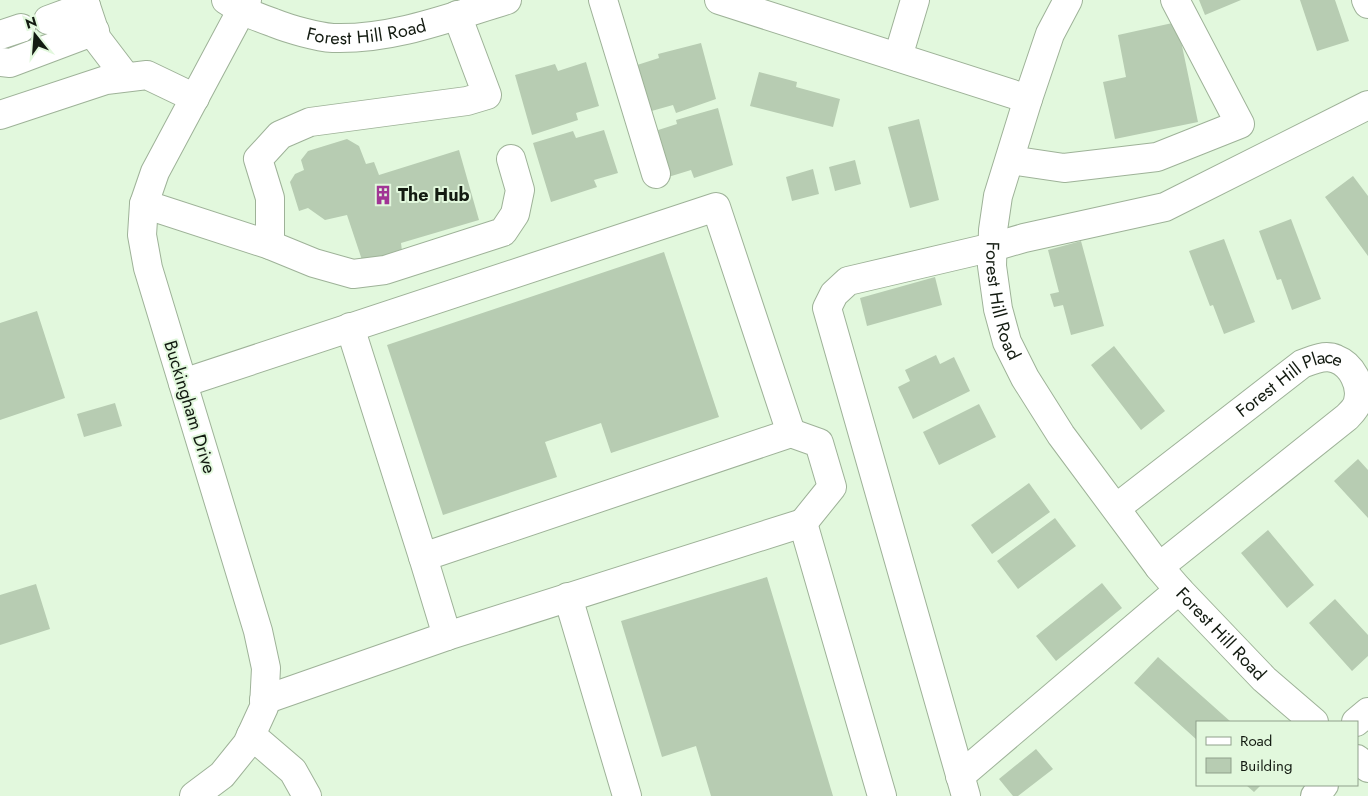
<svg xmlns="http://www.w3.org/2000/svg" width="1368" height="796" viewBox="0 0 1368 796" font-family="Jost,sans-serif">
<rect width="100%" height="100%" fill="#e2f8dd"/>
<path fill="#b7ccb2" d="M1199,0H1241L1205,15Z
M1300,0H1335L1349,41L1317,51Z
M1177,22L1198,122L1115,139L1103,82L1126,77L1118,35Z
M701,43L716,99L676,113L673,105L648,112L634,66L659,58L658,54Z
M586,62L599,106L576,113L578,120L532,135L515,75L555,64L558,71Z
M759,72L797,82L796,87L840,99L833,127L750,106Z
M718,108L733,165L694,178L691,170L665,178L652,132L677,124L676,120Z
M919,119L939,200L910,208L888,127Z
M604,130L618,173L594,180L597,187L551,202L533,143L573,131L576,138Z
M347,139L359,146L366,164L374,162L379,175L459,150L479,220L401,243L402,251L363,263L347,215L325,220L308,208L299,211L290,182L295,174L304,170L301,160L308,151Z
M855,160L861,184L835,191L829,167Z
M813,169L819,194L792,201L786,177Z
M1353,176L1368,196V256L1325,197Z
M1291,219L1321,299L1292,310L1281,279L1277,280L1259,231Z
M1224,239L1255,322L1224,334L1213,305L1210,306L1189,251Z
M1081,241L1104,326L1071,335L1063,305L1054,307L1050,294L1059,292L1048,250Z
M664,252L719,417L611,453L601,423L545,442L557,477L443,515L387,345Z
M935,277L942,305L867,326L860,298Z
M37,311L65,398L0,420V323Z
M1114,346L1165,411L1141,430L1091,365Z
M936,355L940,364L954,357L970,391L913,419L898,387L910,381L905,370Z
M115,403L122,426L84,437L77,414Z
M979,404L996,437L939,465L923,432Z
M1358,459L1368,470V518L1334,481Z
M1029,483L1050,512L992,554L971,525Z
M1055,518L1076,546L1018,589L997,561Z
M1268,530L1314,585L1287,608L1241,553Z
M767,577L833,796H711L696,746L662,757L621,621Z
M1102,583L1122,608L1056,661L1036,636Z
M36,584L50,629L0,645V595Z
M1335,599L1368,635V656L1352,671L1309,623Z
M1158,657L1231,722H1197V740L1134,683Z
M1036,749L1053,769L1018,796H1013L999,779Z
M1246,785H1261L1254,792Z"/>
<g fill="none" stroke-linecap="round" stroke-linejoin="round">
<defs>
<g id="minor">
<path d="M84,0L97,39L126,77"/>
<path id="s1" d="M226,0C243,12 255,16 274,23C289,29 317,37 333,38C393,40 451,17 507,0"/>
<path d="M603,0L656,174"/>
<path d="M719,0L1028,99"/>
<path id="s2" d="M1068,0L1050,34L1028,99L998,196L993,230L992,266L998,309L1007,342L1025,378L1061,435L1159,567L1179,590L1264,679L1314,722"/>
<path d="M1366,0L1368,4"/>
<path d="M48,20L86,6"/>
<path d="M0,35L21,28"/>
<path d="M898,57L915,0"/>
<path d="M0,62L10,63L95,31"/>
<path d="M0,115L106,80L147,75L195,98"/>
<path d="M1010,160L1064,168L1157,157L1240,124L1175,0"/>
<path d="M144,204L270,245V198L258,159L280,135L310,122L467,101L487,95L457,15"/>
<path d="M270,245L314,263L353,274L385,270L503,232L515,214L520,190L511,159"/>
<path d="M350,327L423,557"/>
<path d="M183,383L716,207L791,433L423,557L447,636"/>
<path d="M791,433L819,443L832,487L803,523"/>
<path id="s3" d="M1116,508L1302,364C1312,360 1325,354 1336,359C1352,365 1362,385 1358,401C1357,407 1351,413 1347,417L1159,567"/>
<path d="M568,597L627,796"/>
<path d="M264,700L447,636L803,523L882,796"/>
<path d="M1356,722L1368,712"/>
<path d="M251,735L293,771L307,796"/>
<path d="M1357,759L1368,768"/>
<path d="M960,776L1179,590"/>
<path d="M194,796L222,775L247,744L264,707L266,668L258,631L148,268L142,235L144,204L155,172L247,0"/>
<path d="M966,796L827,308L834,294L848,281L993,247L1024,238L1165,207L1368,105"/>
<path d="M1315,796L1324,785"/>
</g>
</defs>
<use href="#minor" stroke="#9eb298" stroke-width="30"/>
<use href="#minor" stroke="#fff" stroke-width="28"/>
</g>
<defs>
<symbol id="building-bare" viewBox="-9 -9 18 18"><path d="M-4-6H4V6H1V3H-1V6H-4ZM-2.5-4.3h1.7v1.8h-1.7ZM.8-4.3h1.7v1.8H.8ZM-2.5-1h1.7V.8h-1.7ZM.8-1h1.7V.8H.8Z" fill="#a13595" stroke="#e2f8dd" stroke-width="2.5" paint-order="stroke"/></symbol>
</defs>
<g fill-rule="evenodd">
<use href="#building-bare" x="369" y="181" width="28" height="28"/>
</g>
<g text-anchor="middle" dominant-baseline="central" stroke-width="4" stroke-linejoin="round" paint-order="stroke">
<g font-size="18" fill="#131b11" stroke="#e2f8dd">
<text stroke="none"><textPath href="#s1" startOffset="148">Forest Hill Road</textPath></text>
<text stroke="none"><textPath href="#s2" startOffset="315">Forest Hill Road</textPath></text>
<text stroke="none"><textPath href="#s3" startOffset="216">Forest Hill Place</textPath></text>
<text transform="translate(190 407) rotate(73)">Buckingham Drive</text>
<text stroke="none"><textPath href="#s2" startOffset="720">Forest Hill Road</textPath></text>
</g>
<g font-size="18" font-weight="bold" fill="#131b11" stroke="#e2f8dd" text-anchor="start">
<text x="398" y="195">The Hub</text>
</g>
</g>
<rect x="1196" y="721" width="162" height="65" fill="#e2f8dd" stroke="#8fa08b"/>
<rect x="1206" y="737" width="25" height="8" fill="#ffffff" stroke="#8fa08b"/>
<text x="1240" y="746" font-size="15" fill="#131b11">Road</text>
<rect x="1206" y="758" width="25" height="15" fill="#b7ccb2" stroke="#8fa08b"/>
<text x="1240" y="771" font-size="15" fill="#131b11">Building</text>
<g transform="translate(35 35) rotate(343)" stroke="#e2f8dd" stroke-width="4" paint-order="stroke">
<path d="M0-4L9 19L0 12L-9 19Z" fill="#131b11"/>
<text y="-8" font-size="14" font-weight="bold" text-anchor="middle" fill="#131b11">N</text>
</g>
</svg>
